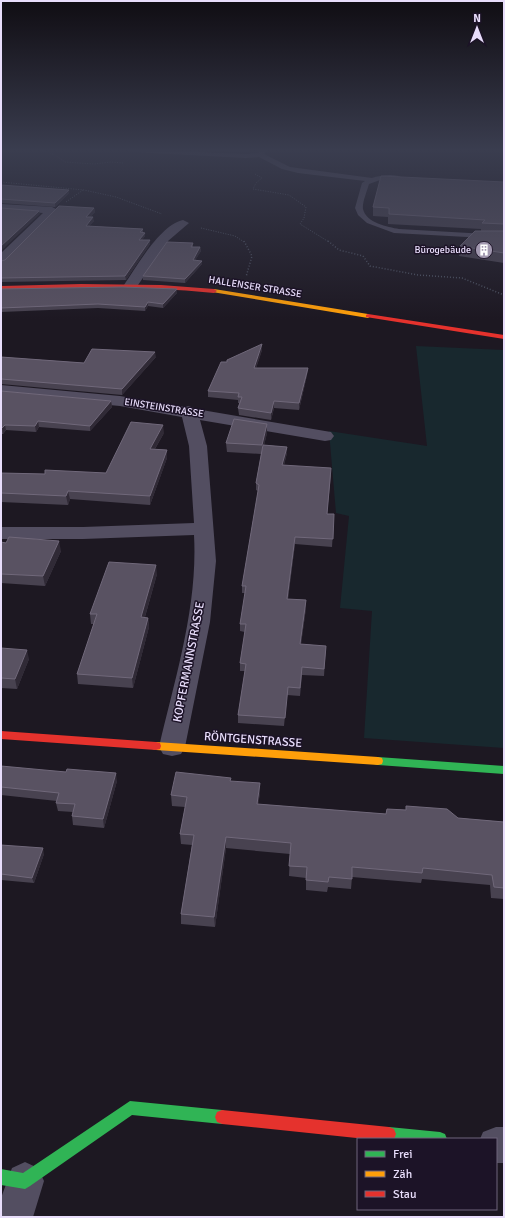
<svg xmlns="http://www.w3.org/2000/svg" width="505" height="1218" viewBox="0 0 505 1218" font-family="Signika,sans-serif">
<rect width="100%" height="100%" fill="#1d1822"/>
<path fill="#18282e" d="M416,346L504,350V748L364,738L372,611L340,608L349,516L336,513L329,431L427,446Z"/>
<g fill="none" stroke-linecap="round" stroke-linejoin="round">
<path stroke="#4f5463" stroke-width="1" stroke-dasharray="1 1.5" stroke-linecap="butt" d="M38,149L55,155L65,162L94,164L111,162L123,163
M255,174L262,178L256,183L253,189L289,195L306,207L304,218L300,224L329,242
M1,182L84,190L116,197L162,214
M66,202L83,190
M201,228L235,236L244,242"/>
<path stroke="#4f5463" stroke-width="1.5" stroke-dasharray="1 2" stroke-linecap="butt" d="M244,241L252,256L246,277
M328,241L339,250L363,256L370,266L418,275L462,278L504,295"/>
<path fill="#534e61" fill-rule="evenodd" d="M131,149L246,154L258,153L262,149H268L264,154L290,167L372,178C380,175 396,173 403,178L402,180H380L369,184C367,191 362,203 363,209C366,223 388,227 399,229L504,235V239L394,233L367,223L358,215L355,208L362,183L365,181L298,173L282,169L259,157L246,158L133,152L130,150Z"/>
<path fill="#534e61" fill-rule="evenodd" d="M1,204L52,207L58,210L5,263L1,264V253L43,213L1,210Z
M183,220L189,223L168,241L136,288H126L124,285C137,266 160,225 183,220Z
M1,385L120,396L185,407L189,406L196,409L325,431L331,432L334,436L331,440L325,441L200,420L207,446L216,561L210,622L185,747L181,754L172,756L163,754L159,747C175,678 198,607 194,535L83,539H1V527H83L194,523L189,446L182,417L120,406L1,395Z
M496,1127H504V1163H496V1139H480L483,1132Z
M25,1162L38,1168L44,1181L33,1217H1V1198L12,1168Z"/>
<path fill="#30b455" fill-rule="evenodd" d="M378,757L504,766V774L378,765L374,764L373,761L374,758Z
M130,1101L222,1110L227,1112L229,1117L227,1122L222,1124L132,1115L30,1186L25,1189L1,1185V1169L23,1173Z
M389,1127L440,1132L445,1134L447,1139H384L382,1134L384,1129Z"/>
<path fill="#ff9f0a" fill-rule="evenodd" d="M214,289L368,314L371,316L368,318L212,292V290Z
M156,742L378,757L382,758L383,761L382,764L378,765L156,750L152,749L151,746L152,743Z"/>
<path fill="#e5322d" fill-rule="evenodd" d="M81,284L161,285L214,289L217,291L214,293C143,286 72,288 1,290V286Z
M368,314L504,335V339L366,317V315Z
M1,731L156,742L160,743L161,746L160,749L156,750L1,739Z
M222,1110L389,1127L394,1129L396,1134L394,1139H366L222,1124L217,1122L215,1117L217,1112Z"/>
</g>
<path fill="#484250" d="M182,149H249L247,152Z
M504,182V263L459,256L460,246L481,231V229L388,224V217L373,216V207Z
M1,185L69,193L55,207L1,203Z
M94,208L95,212L90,217L94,221L89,226L143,229V232L145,233V236L142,240H150V244L126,280L1,282V261L5,260Z
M193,243V247H200L201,251L195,260L202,264L185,283L143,280V276Z
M1,289L177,293L163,308L148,306L145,311L98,308L1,312Z
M262,350L256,368H308L307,375L299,410L274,408L271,420L239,415L238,408L240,403H238V400L208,397V391L227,362Z
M1,357L84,363L156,357L122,395L1,384Z
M1,391L111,401L112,407L90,431L39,427L36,432L6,430L3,434H1Z
M164,433L155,449L167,450V458L150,505L70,499L68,505L1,502V473L45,474L106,473Z
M267,433L264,445L287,447V453L284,465L331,475L327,514H334L332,547L295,544L288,599L306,600V608L301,644L326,646L324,676L302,675L300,696L287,695L284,726L238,723V715L245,671H240V663L245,632L240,631V624L245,593H242V586L258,491L256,490V483L261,454L227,452L226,443Z
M1,542L61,551L45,586L1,583Z
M157,574L145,617L148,618L149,627L133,688L78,684L77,674L94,624H91L90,614Z
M1,648L29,659L17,689L1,688Z
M1,766L117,781L104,828L73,825L72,816L73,812L58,811L56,803L57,801L1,795Z
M231,781L260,793L258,804L386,814L387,809L406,810V806L458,818L504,822V899L491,898L490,885L422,879L421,883L352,877L351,889L328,887L327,892L306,890V878L289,876L290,854L226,848L215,927L181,924V914L192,845L181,844L180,834L185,807L172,806L171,795Z
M1,845L44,854L34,883L1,880Z"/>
<path fill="#302a36" d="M69,190V193L55,207V203Z
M94,208L95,212L86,221V217Z
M39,211L40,214L1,251V246Z
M93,217L94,221L86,230V226Z
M145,233V236L139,244V240Z
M150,240V244L126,280L125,276Z
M200,247L201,251L193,264V260Z
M202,261V264L185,283V279Z
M177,289V293L163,308V304Z
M148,302V306L145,311V307Z
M262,344V350L254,374V368Z
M155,352L156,357L122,395V389Z
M308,368L307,375L299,410V403Z
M111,401L112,407L90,431V426Z
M274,401V408L271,420V413Z
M38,421L39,427L36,432L35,426Z
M267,424V433L262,454V445Z
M5,425L6,430L3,434L2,428Z
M163,425L164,433L150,457V449Z
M287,447V453L282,472V465Z
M167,450V458L150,505V496Z
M68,491L70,499L68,505L66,496Z
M295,537V544L287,606V599Z
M59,541L61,551L45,586L43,576Z
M156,565L157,574L142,627L141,617Z
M306,600V608L300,652V644Z
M148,618L149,627L133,688L132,678Z
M27,650L29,659L17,689L15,679Z
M116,773L117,781L104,828L103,819Z
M260,783V793L257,814V804Z
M226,837V848L215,927L214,917Z
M43,848L44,854L34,883L32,878Z"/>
<path fill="#595262" stroke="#70687a" d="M381,176L504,182V224L482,223L485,220L389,214V208L373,207Z
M1,185L69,190L55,203L1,199Z
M59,206L94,208L86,217H93L86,226L143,229L140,232L145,233L139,240H150L125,276L1,278V261L5,260Z
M1,208L39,211L1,246Z
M475,231H504V253L460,246Z
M167,242L193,243L191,247H200L193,260L202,261L185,279L143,276Z
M122,287L177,289L163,304L148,302L145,307L98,304L1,308V289Z
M262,344L254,368H308L299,403L274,401L271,413L238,408L242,397H238L239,393L208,391L221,362H227V360Z
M92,349L155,352L122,389L1,379V357L84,363Z
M1,391L111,401L90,426L38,421L35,426L5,425L2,428H1Z
M234,419L267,424L262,445L226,443Z
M131,422L163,425L150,449L167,450L150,496L68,491L66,496L1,493V473L45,474V470L106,473Z
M263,445L287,447L282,465L331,468L327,514H334L333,539L295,537L287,599L306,600L300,644L326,646L324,669L302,667L300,688L288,687L285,718L238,715L246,664L240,663L246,624H240L246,586H242L259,485L256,483Z
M9,537L59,541L43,576L1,574V542L6,543Z
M109,562L156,565L141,617L148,618L132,678L77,674L97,614H90Z
M1,648L27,650L15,679L1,678Z
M1,766L66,772L67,769L116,773L103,819L72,816L75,804L56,803L59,793L1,787Z
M176,772L231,778L230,781L260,783L257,804L386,814L387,809L406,810V806L447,809L458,818L504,822V888L494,887L492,875L423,868L422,873L352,867V879L329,877L328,882L306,880L307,867L289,866L291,843L226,837L214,917L181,914L194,835L180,834L187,797L171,795Z
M1,845L43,848L32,878L1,874Z"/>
<linearGradient id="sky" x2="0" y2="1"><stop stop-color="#100d13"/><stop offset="0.47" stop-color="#3a3d4f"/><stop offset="1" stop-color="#3a3d4f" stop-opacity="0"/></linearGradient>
<rect width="505" height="319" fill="url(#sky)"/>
<defs>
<symbol id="building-disc" viewBox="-11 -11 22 22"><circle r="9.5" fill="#a198af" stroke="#1c1327"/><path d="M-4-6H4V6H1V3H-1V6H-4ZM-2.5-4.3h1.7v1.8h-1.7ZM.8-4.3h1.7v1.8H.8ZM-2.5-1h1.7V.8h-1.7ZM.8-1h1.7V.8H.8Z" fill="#fff"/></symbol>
</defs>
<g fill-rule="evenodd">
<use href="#building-disc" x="474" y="240" width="20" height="20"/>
</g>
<g text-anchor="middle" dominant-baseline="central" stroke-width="3" stroke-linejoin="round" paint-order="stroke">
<g font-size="10" fill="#e8ddfb" stroke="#1c1327" text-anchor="end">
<text x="471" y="250">Bürogebäude</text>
</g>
<g font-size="10" fill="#e8ddfb" stroke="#1c1327">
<text transform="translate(255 287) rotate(9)">HALLENSER STRASSE</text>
<text transform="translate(164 408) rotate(9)">EINSTEINSTRASSE</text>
</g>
<g font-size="12" fill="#e8ddfb" stroke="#1c1327">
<text transform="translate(189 662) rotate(-79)">KOPFERMANNSTRASSE</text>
<text transform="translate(253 740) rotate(4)">RÖNTGENSTRASSE</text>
</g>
</g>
<rect width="505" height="1218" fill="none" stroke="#e8ddfb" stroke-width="4"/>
<rect x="357" y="1138" width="140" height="72" fill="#1c1327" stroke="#6e647c"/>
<rect x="365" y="1151" width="20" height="6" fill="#30b455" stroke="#6e647c"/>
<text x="393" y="1158" font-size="12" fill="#e8ddfb">Frei</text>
<rect x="365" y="1171" width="20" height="6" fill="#ff9f0a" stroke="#6e647c"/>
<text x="393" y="1178" font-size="12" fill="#e8ddfb">Zäh</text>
<rect x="365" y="1191" width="20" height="6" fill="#e5322d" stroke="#6e647c"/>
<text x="393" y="1198" font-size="12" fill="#e8ddfb">Stau</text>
<g transform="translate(477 28)" stroke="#1c1327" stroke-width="3" paint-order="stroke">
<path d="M0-3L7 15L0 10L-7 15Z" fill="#e8ddfb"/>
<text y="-6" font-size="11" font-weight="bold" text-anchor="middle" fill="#e8ddfb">N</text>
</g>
</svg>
